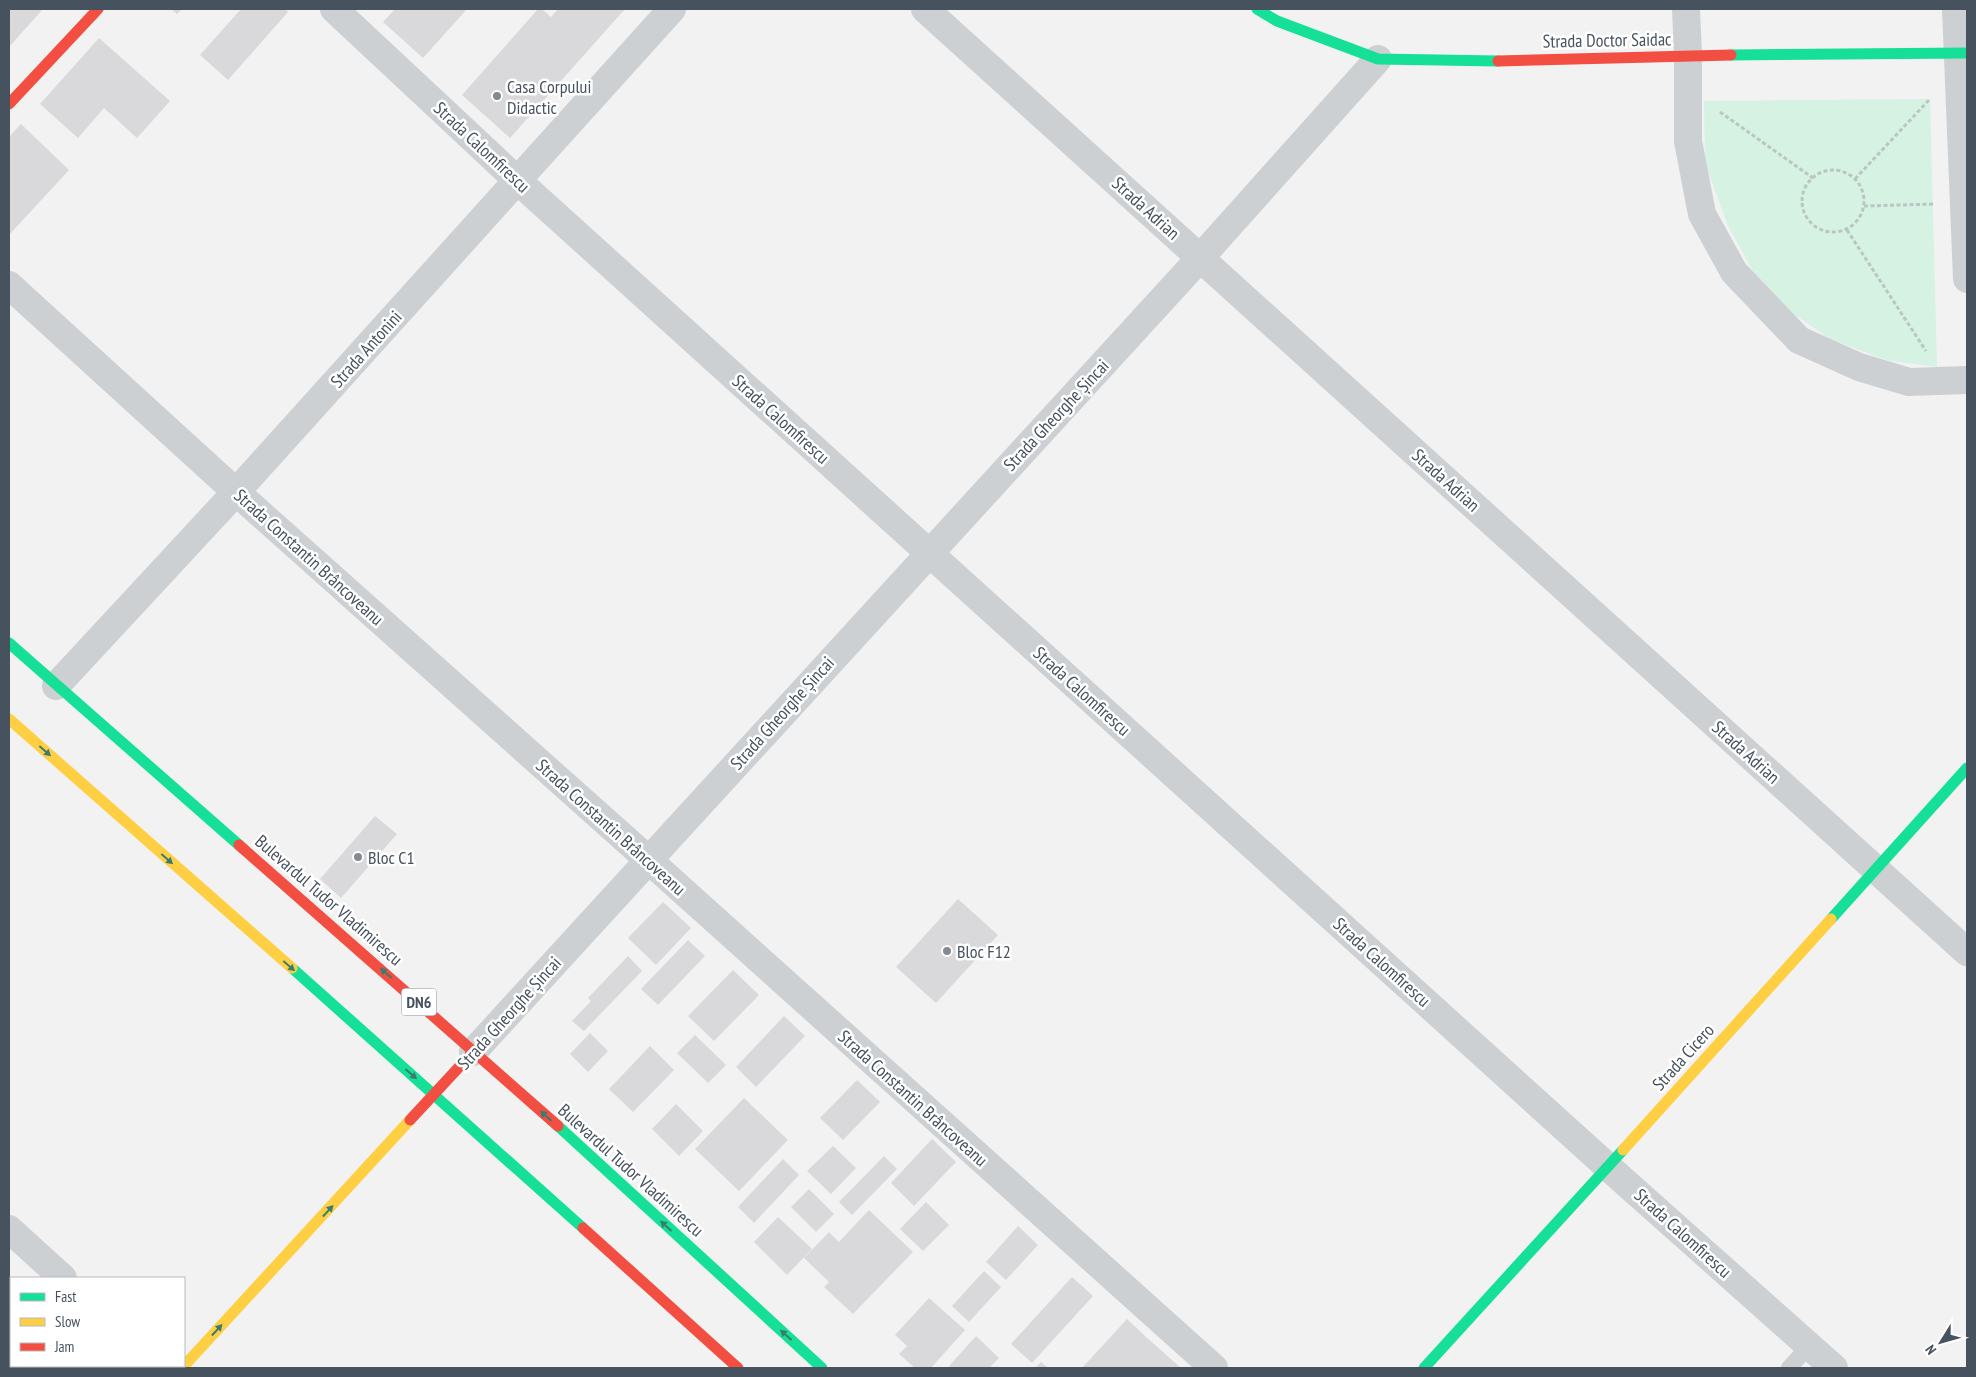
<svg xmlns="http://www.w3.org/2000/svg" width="1976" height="1377" viewBox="0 0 1976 1377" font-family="'PT Sans Narrow',sans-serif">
<rect width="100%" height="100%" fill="#f2f2f2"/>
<path fill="#d5f2e3" d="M1930,99L1937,367L1886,360L1830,339L1788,310L1753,271L1728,226L1705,163L1704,101Z"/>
<path fill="#d9d9db" d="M9,9H43L9,47Z
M171,9H182L177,14Z
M241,9H285L288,12L228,80L200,55Z
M395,9H467L423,58L383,22Z
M538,9H542L551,17L558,9H625L510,138L462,95Z
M99,38L170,101L137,138L104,108L78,138L40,104Z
M21,124L69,170L9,235V137Z
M375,816L397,834L341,898L320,879Z
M958,899L998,935L936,1003L896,967Z
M663,902L691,928L656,965L628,938Z
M688,940L705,956L658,1005L641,989Z
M628,956L642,971L584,1031L572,1021L591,1001L588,998Z
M733,970L759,995L714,1041L688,1016Z
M784,1016L805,1036L756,1087L736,1067Z
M590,1033L608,1051L588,1072L570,1054Z
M695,1035L726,1065L708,1083L677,1053Z
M650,1046L674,1070L633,1112L609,1089Z
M857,1080L880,1102L843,1140L820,1118Z
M744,1098L788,1140L739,1191L695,1149Z
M676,1104L703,1131L679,1156L652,1129Z
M932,1139L956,1162L914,1206L891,1183Z
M833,1146L856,1168L831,1194L807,1171Z
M884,1156L897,1169L852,1215L839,1202Z
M783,1159L799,1175L754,1223L738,1207Z
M809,1189L834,1214L816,1232L791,1207Z
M926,1202L949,1225L923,1251L900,1229Z
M869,1210L913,1252L853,1314L824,1287L829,1282L804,1258L829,1232L839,1242Z
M778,1217L812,1249L787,1275L754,1242Z
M1018,1226L1038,1245L1006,1280L986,1262Z
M984,1271L1001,1287L969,1322L952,1306Z
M1072,1277L1093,1296L1032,1363L1011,1344Z
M929,1298L965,1330L931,1368H915L899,1354L907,1346L895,1335Z
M1127,1319L1146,1337L1181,1368H1082Z
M976,1336L999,1358L989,1368H952L949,1366Z
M1041,1362L1048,1368H1035Z"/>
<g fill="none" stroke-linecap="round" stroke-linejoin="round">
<path stroke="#bac6c3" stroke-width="3" stroke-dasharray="4 2.5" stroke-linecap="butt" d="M1720,112L1813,178
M1802 201a31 31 0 1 1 62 0a31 31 0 1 1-62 0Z
M1855,179L1929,100
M1864,206L1934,204
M1847,230L1926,351"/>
<path stroke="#cdd0d3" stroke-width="16" d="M1789,1368L1809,1346"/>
<path stroke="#cdd0d3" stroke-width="28" d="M334,9L518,181L1608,1167L1834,1368
M925,9L1967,952
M1686,9L1688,55V141L1702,214L1734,272L1799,340L1859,367L1909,382L1967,380
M1956,9L1967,279
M9,285L236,492L624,838L1214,1368
M56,686L236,492L672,9
M473,1052L1201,257L1378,59
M9,1229L63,1278
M161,1366L163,1368"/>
<path stroke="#16e098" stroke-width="11" d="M1257,9L1277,21L1378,59L1498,61
M1731,55L1967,53
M9,643L239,845
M1831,919L1967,768
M292,968L583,1228
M558,1126L822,1368
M1424,1368L1623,1150"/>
<path stroke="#ffcf43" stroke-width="11" d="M9,719L292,968
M1623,1150L1831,919
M184,1366L410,1120"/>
<path stroke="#f24e42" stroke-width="11" d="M1498,61L1731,55
M9,104L98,9
M239,845L558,1126
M410,1120L473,1052
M583,1228L738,1368"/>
</g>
<defs><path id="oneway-solid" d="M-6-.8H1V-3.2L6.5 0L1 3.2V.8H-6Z" transform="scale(1.25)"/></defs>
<g fill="#387d70">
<use href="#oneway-solid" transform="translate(45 751) rotate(41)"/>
<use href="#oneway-solid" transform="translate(167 859) rotate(41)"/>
<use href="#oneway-solid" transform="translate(289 966) rotate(41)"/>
<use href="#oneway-solid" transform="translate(386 973) rotate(-139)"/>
<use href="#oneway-solid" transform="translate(411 1074) rotate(41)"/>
<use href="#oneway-solid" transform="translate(546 1116) rotate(-138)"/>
<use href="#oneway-solid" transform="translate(328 1211) rotate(-47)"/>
<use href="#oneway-solid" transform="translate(666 1226) rotate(-138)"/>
<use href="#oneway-solid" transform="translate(217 1330) rotate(-47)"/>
<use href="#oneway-solid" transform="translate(786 1335) rotate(-138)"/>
</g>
<g fill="#838a92" stroke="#fff" stroke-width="2">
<circle cx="497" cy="96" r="5"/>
<circle cx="358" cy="857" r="5"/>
<circle cx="947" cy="951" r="5"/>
</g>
<g text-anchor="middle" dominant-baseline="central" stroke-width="5" stroke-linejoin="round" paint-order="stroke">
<rect fill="#fff" stroke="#7e868f" stroke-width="1" x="401.5" y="988.5" width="35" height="27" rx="4"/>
<g font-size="16" font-weight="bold" fill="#47525f">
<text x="419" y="1002">DN6</text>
</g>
<g font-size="18" fill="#47525f" stroke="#fff">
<text transform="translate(1607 40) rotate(-1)">Strada Doctor Saidac</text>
<text transform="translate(482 147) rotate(43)">Strada Calomfirescu</text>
<text transform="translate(1146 208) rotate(42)">Strada Adrian</text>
<text transform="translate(366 349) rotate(-48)">Strada Antonini</text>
<text transform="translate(1056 415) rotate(-47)">Strada Gheorghe Șincai</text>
<text transform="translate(781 419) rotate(42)">Strada Calomfirescu</text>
<text transform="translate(1446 480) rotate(42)">Strada Adrian</text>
<text transform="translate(309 557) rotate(42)">Strada Constantin Brâncoveanu</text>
<text transform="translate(1082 691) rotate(42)">Strada Calomfirescu</text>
<text transform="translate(782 713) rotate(-48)">Strada Gheorghe Șincai</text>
<text transform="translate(1746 752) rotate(42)">Strada Adrian</text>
<text transform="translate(611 827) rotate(42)">Strada Constantin Brâncoveanu</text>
<text transform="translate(329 900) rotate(41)">Bulevardul Tudor Vladimirescu</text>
<text transform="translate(1382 962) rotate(42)">Strada Calomfirescu</text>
<text transform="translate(509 1013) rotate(-48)">Strada Gheorghe Șincai</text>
<text transform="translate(1683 1057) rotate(-48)">Strada Cicero</text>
<text transform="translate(913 1098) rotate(42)">Strada Constantin Brâncoveanu</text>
<text transform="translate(631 1170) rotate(42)">Bulevardul Tudor Vladimirescu</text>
<text transform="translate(1683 1233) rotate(42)">Strada Calomfirescu</text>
</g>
<g font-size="18" fill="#47525f" stroke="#fff" text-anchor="start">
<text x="507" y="86">Casa Corpului<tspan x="507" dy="21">Didactic</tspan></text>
<text x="368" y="857">Bloc C1</text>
<text x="957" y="951">Bloc F12</text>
</g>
</g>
<rect width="1976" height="1377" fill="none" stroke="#47525f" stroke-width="20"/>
<rect x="10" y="1277" width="175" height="90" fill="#ffffff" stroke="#b5babf"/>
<rect x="20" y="1293" width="25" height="8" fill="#16e098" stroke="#b5babf"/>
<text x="55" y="1302" font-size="15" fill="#47525f">Fast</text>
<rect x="20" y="1318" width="25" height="8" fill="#ffcf43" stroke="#b5babf"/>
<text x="55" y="1327" font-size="15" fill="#47525f">Slow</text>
<rect x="20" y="1343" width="25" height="8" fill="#f24e42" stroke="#b5babf"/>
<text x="55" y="1352" font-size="15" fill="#47525f">Jam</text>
<g transform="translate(1941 1342) rotate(233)" stroke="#ffffff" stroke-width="4" paint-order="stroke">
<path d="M0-4L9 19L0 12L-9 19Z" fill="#47525f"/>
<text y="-8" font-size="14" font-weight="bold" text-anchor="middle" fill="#47525f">N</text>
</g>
</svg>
